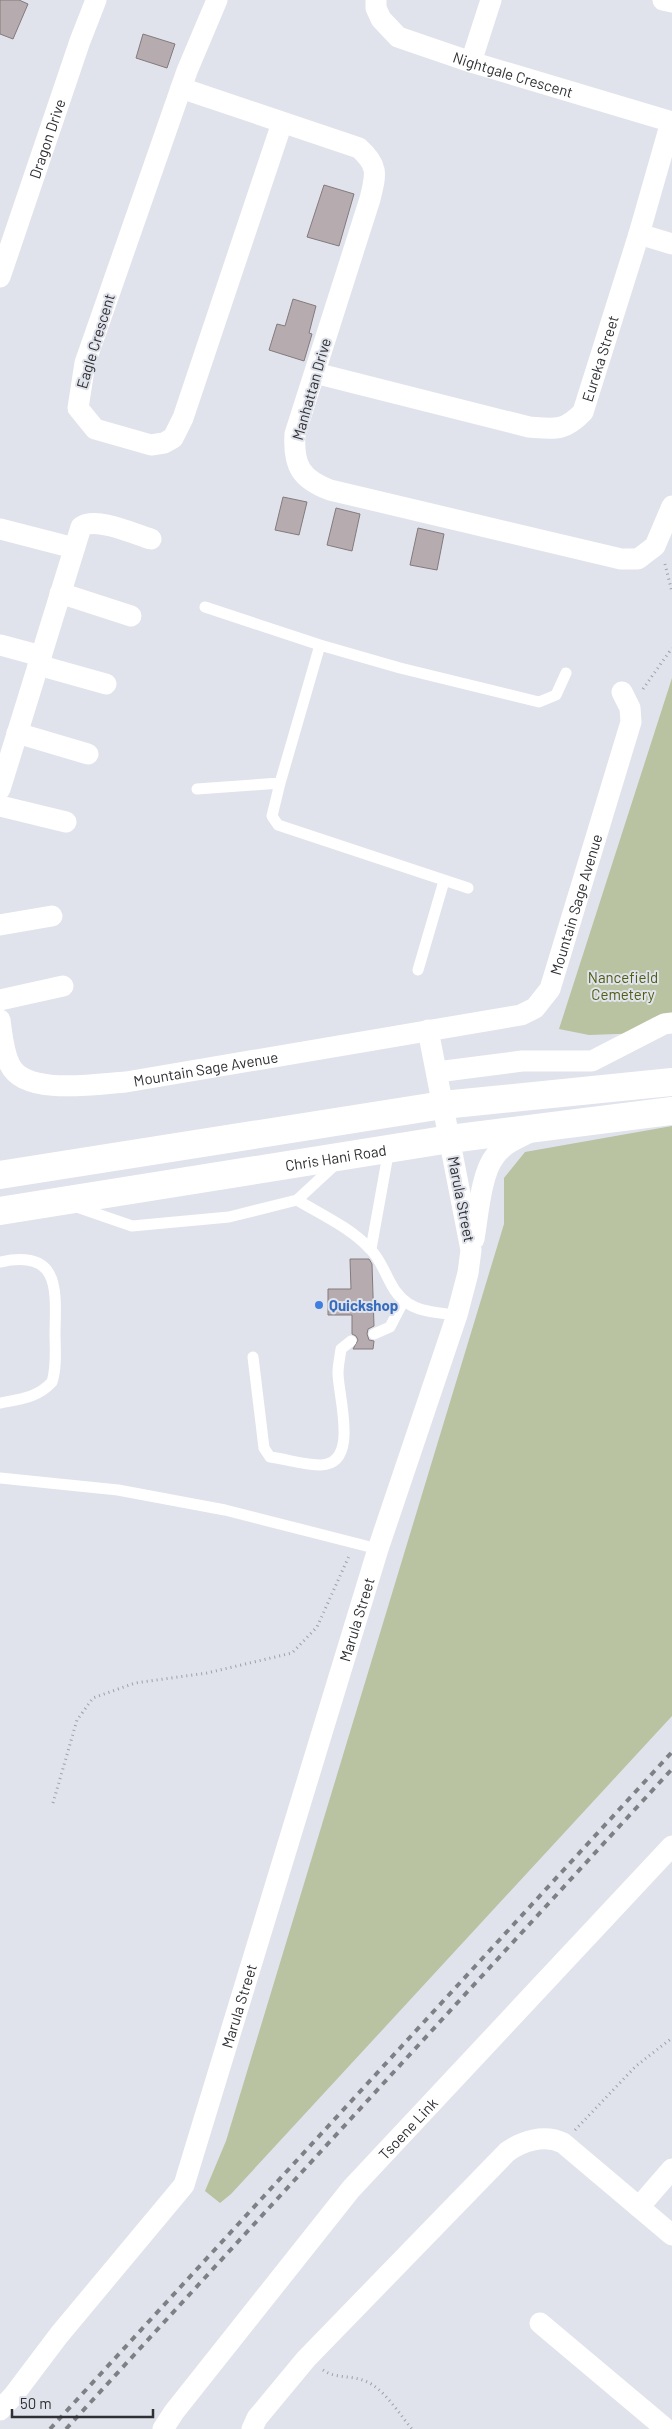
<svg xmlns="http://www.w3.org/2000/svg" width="672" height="2429" viewBox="0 0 672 2429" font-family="Barlow,sans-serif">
<rect width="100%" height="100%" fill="#e0e3eb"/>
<path fill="#b9c2a1" d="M672,678V1032L589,1035L559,1029Z
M672,1126V1716L231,2194L220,2203L205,2191L226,2141L504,1224V1178L525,1152Z"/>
<path fill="#b6acaf" stroke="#837a7d" d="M0,0H19L28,4L13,39L0,34Z
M143,34L175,44L167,68L136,58Z
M324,185L354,194L339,246L307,237Z
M293,299L316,306L309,333L312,334L304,361L269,350L277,324L285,326Z
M283,497L307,502L299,535L275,530Z
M336,508L360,514L352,551L327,545Z
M418,528L444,534L437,570L410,565Z
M350,1259H369L372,1264L374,1326L368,1329L367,1334L369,1340L374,1341L373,1349H353L358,1340L356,1336L352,1334V1315H328V1289H351Z"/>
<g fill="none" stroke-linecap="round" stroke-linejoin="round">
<path stroke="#9ea0a6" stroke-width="3" stroke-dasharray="1 4" stroke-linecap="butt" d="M665,564L672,592
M643,689L672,648
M53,1803L77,1720L93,1698L135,1683L207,1673L292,1653L317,1627L349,1556
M575,2130L636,2066L672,2038
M323,2370C336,2379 351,2375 365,2381C384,2388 399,2414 412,2429"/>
<path stroke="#fff" stroke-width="11" d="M205,607L320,645
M280,783L272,816L278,825L468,888
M197,789L280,783L320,645L400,668L539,702L556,695L566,673
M418,970L444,881
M297,1200C322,1215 351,1228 370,1249C379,1257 384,1271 390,1282C404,1311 427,1312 457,1315
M74,1206L132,1226L229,1217L297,1200L337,1163
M371,1249L389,1149
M0,1262C60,1249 56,1289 55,1332C55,1348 57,1367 52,1382C37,1398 21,1399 0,1403
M374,1334L390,1327L403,1302
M253,1357L264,1448L270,1457C286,1459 305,1465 321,1465C360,1464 338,1396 338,1373C338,1365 340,1357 341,1349L351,1341
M0,1478L118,1490L225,1510L378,1549"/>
<g stroke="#fff" stroke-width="21">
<path d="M217,0L187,71L85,363L78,408L95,429L151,445L164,443L173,438L183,418L282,123"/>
<path id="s1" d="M376,0V8L381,19L398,37L471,62L672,122"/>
<path d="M663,0L672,2"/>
<path d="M471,62L491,0"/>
<path d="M181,88L359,148C379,166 376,174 370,199L295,434C293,466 301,479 330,490L621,559H638L655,546L672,506"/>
<path d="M639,234L672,244"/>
<path id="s2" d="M0,277L80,41L96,0"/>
<path id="s3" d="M315,373L529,427C554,429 564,432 583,412L639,234L671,122"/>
<path d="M0,529L74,548"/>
<path d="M60,593L131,616"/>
<path d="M0,645L41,656"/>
<path d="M38,665L106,684"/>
<path d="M17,733L88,754"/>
<path d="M0,789L81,527C96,516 134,534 151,539"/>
<path d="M0,806L66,822"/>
<path d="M0,925L52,916"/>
<path d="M0,1000L63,986"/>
<path id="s4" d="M0,1020C2,1034 3,1051 10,1065C25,1096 96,1084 126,1082L521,1015L535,1008L550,989L631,722L630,708L622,692"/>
<path d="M437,1072L522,1061H592L664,1024L672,1023"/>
<path d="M474,1239C478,1216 481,1173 495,1156C503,1144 518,1138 530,1132"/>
<path d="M639,2207L672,2169"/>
<path d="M540,2323L666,2429"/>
<path id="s5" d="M0,2410L13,2396L59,2335L184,2185L378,1549L457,1315L468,1273L471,1250L428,1030"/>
<path id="s6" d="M163,2429L174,2412L351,2189L672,1846"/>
<path d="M252,2429L257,2418L306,2359L507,2152C522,2141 544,2134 563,2143L672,2235"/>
</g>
<g stroke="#fff" stroke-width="28">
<path d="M0,1175L443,1105L672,1082"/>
<path id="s7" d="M0,1211L450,1139L672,1111"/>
</g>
<path stroke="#7e8085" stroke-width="4" stroke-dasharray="6 6" stroke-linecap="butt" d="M50,2429L672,1752
M66,2429L672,1769"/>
</g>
<circle fill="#3f7fe0" stroke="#e0e3eb" stroke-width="2" cx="319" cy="1305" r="5"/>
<g text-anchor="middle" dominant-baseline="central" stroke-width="4" stroke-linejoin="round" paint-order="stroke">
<g font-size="15" fill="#2f3033" stroke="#e0e3eb">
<text stroke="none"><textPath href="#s1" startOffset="166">Nightgale Crescent</textPath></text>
<text stroke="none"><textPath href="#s2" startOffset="146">Dragon Drive</textPath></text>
<text transform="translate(95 341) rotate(-73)">Eagle Crescent</text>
<text stroke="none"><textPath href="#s3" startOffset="336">Eureka Street</textPath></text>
<text transform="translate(311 389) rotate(-74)">Manhattan Drive</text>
<text stroke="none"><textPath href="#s4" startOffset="698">Mountain Sage Avenue</textPath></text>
<text stroke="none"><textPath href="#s4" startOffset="250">Mountain Sage Avenue</textPath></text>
<text stroke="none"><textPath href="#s7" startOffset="340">Chris Hani Road</textPath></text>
<text transform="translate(462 1199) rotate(79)">Marula Street</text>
<text stroke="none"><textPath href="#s5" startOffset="882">Marula Street</textPath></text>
<text stroke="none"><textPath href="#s5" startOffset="478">Marula Street</textPath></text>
<text stroke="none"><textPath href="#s6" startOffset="388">Tsoene Link</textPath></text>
</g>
<g font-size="15" fill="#4f5d12" stroke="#e0e3eb">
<text x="623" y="977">Nancefield<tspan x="623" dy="17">Cemetery</tspan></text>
</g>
<g font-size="15" font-weight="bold" fill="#366cbe" stroke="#e0e3eb" text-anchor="start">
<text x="329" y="1305">Quickshop</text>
</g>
</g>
<path d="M12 2409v8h141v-8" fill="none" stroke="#2f3033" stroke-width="2.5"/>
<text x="20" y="2409" font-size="15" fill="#2f3033" stroke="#e0e3eb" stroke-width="4" paint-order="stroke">50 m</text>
</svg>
